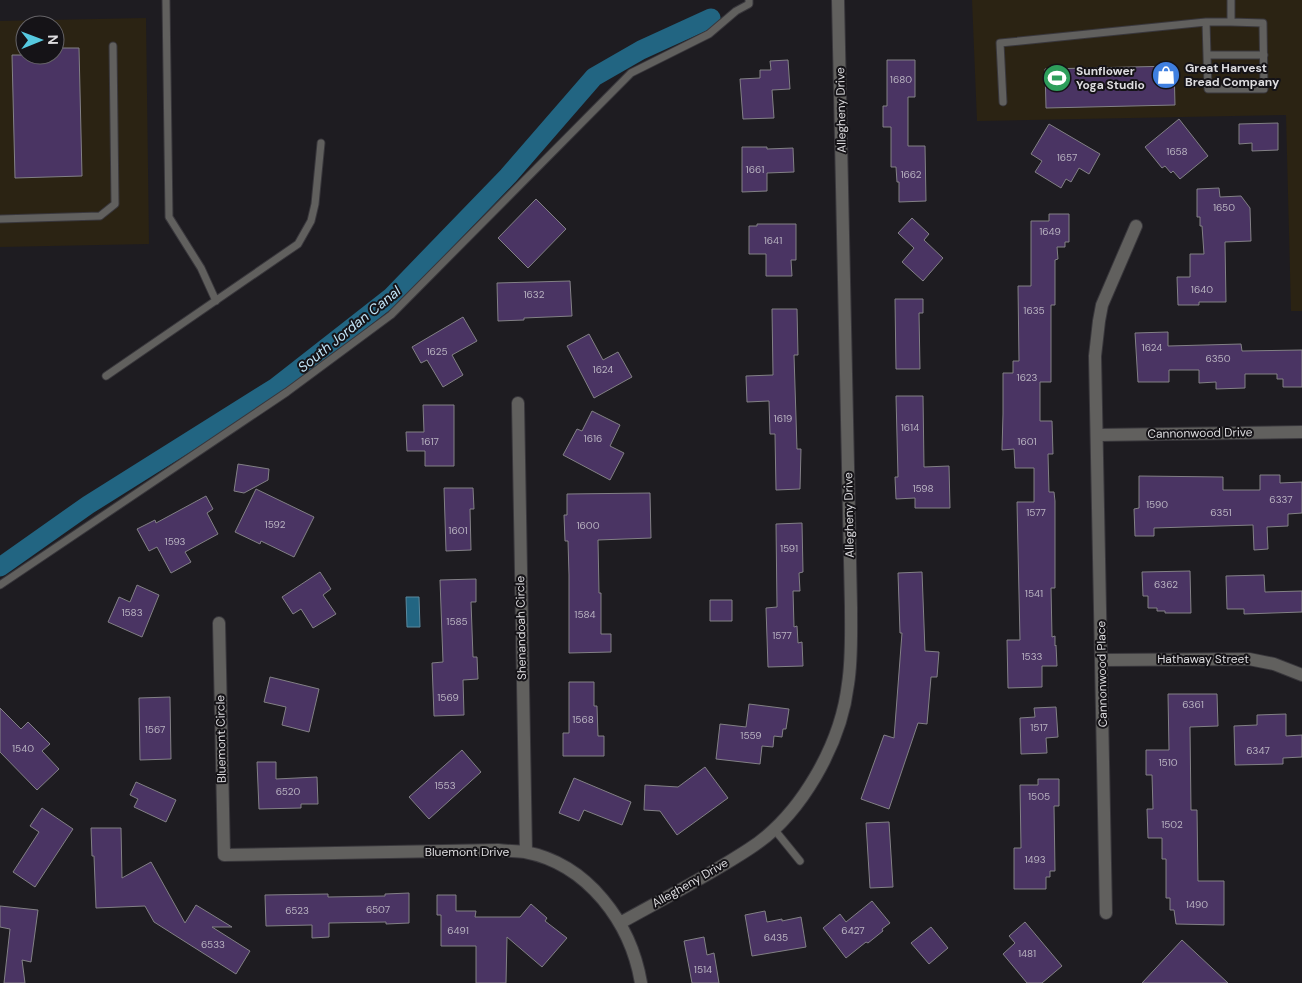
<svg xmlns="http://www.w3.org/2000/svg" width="1302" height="983" viewBox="0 0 1302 983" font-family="'DM Sans',sans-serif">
<rect width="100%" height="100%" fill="#1e1c21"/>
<path fill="#2b2313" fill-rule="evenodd" d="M972,0H1302V311H1291L1286,115L977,121Z
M146,18L149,244L0,247V21ZM25,25H55V55H25Z"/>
<path fill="#226582" stroke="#5a899e" d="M406,597H419L420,627H407Z"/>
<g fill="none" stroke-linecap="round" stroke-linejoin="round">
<path stroke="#226582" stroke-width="19" d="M0,567L88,505L276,387L391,297L508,176L594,77L641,50L711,18"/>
</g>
<path fill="#4a3463" stroke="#828085" d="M55,48H79L82,176L15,178L12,55H55Z
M788,60L790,89L772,90L774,118L743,119L740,79L760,78V70H771L770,61Z
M887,60H915V97H908V146H925L926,201L899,202V182H897L896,167H891V127H883V106H887Z
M1174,66L1175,105L1046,108L1045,69Z
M1179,119L1208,156L1180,179L1173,171L1171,173L1165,166L1162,168L1145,147Z
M1278,123V150L1252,151V143L1239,144V124Z
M1049,124L1100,154L1089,174L1079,168L1071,182L1066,179L1061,188L1035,172L1042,161L1031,154Z
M742,147H767V149L793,148L794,172L767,173V191L742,192Z
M1219,188L1220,197L1241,196L1250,208L1251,241L1225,242L1226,302H1199V305H1178L1177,277H1190V254H1204L1202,226H1200V217H1197V189Z
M536,199L566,229L528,268L498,238Z
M1049,214H1069V242H1065V247H1057L1058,259L1055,260V305H1051V382H1040V421H1052L1053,454H1048L1049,492H1054L1055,501V588H1051L1052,637L1055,636V646L1056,645L1057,666H1042V687L1008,688L1007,640H1020L1017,502H1034V468H1015L1014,449L1002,450L1003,414V373H1013V361H1019L1018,286H1031V221H1049Z
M912,218L929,234L924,240L943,258L923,281L902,262L914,248L898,233Z
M757,224H796V260H791L792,276H766V254H749V226H757Z
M570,281L572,316L524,318V320L498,321L497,283Z
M895,299H923V313H919L920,369H896Z
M772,309H797L798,355H794L797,449H801L800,489L776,490L775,434H770L769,401L747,402L746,376L773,375Z
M463,317L477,341L452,355L463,375L443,387L427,360L421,363L412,347Z
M1168,332V346L1241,344L1242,351L1302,350V387H1283V379H1277V374H1245V388L1216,389V382L1199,383V370H1169V382H1138L1135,333Z
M589,334L603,360L618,352L632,377L594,398L567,346Z
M896,396H923L924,467L949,466L950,508H915V498L896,499L895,477H898Z
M423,405H454V466H425V451H407L406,432H424Z
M592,411L620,425L610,446L624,453L610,480L563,455L577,429L582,431Z
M238,464L269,469L268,480L244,493L234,491Z
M1260,475H1280V483L1302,482V513L1288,514V526L1267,527L1268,549L1254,550L1253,525L1154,528V536H1135L1134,509L1139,508V476L1223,477V490H1260Z
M444,488H473L474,509H470L471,550L446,551Z
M256,489L314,517L294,557L261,541L260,544L235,532Z
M650,493L651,538L598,540L599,593H601V634H611V652L569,653V575L568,541H565L564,515H567V494Z
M206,496L213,509L207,513L218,534L185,552L191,562L171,573L157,547L149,551L137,529L155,520L156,523Z
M802,523L803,572L799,573L800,591H793L794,627L797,626L798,643L802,642L803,666L768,667L766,608L777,607L776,524Z
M1190,571L1191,613H1165V611H1157V608H1148V596H1143L1142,572Z
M320,572L331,589L323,595L336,614L313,628L301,609L293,614L282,597Z
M922,572L925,651L939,652L937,677H931L927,724L918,723L889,809L861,799L884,735L894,738L902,633H900L898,573Z
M1264,575L1265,592L1302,591V612L1244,614V609H1227L1226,576Z
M476,579V602H471L473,657H477L478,679L463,680L464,715L434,716L432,663L443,662L440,580Z
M137,585L159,595L142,637L108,622L119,597L130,602Z
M710,600H732V621H710Z
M270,677L319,689L309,732L282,725L286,707L264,702Z
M569,682H594V706H597L598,736H604V756H563V733H569Z
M1168,694H1217L1218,726L1190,727L1191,810H1197L1198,881H1224V925L1176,924L1174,910H1170V898H1166V859H1162V838H1148L1147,809H1153L1152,775H1146V750H1169Z
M170,697L171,759L140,760L139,698Z
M749,704L789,709L786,729H783L782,737L774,736L773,747L762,746L760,764L716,759L720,724L746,727Z
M1056,707L1058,737L1046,738L1047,753L1021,754L1020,718L1035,717L1034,708Z
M0,708L21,729L28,722L50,744L42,751L59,769L37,790L0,752Z
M1286,714V736L1302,735V757L1283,758V764L1235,765L1234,726L1257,725V715Z
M462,750L481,772L429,819L409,797Z
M257,762H276V779L317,777L318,804H301V808L259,809Z
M705,767L728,798L677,835L660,811L644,810L645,785L678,787Z
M574,778L631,802L622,825L584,810L579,821L559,813Z
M1038,779H1059V806H1054L1055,871H1050V877H1046V889H1014V848H1021L1020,785H1038Z
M136,782L176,800L166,822L134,807L138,799L130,795Z
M42,808L73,829L35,887L13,872L39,832L30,826Z
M889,822L893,887L870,888L866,823Z
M91,828H121L122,878L151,862L185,923L196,905L232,927H212L250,951L236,974L154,922L145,906L96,908L94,856H92Z
M409,893V923L386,924V922L329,923V937L312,938V925L266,926L265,895L328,894V897L385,896V894Z
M437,895H456V911H476L475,917H520L531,904L547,918L545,921L567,938L542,967L507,937L506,983H476V946H441V915H437Z
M872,901L890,923L882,929L883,931L868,943L866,942L846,958L823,928L840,914L846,922Z
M0,906L38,910L31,962L22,960L25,983H4L10,929L0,927Z
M765,911L767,922L782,919V921L801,917L806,947L752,956L745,915Z
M1025,922L1062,966L1042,983H1027L1003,954L1015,943L1009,936Z
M931,927L948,948L929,964L911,943Z
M704,937L707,955L714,953L719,983H692L684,941Z
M1182,940L1228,983H1142Z"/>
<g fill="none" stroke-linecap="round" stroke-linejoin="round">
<defs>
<path id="lane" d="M166,0L169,217L201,268L216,301
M1206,22L1208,89H1264L1263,23L1231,22
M1207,55H1264
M1003,102L1000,43L1206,22H1231V0
M0,219L100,216L115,204L113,46
M106,376L298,244L311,221L315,204L321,143
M0,585L287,392L391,315L631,73L709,34L736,11L749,4V0
M774,829L800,861"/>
<path id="street" d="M518,403L526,852
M1097,435L1302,432
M219,623L224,855L498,850C507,851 516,851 525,852C588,864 631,923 641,983
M1102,660L1249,659L1274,664L1302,675
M1106,913L1095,356L1099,321L1102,305L1136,226
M620,923C663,899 708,876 749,849C801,816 841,744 848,684C852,659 851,633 851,607L838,0"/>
</defs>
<use href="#lane" stroke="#39373c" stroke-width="9"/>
<use href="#street" stroke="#39373c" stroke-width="14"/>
<use href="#lane" stroke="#61605e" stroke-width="7"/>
<use href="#street" stroke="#61605e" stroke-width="12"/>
</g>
<defs>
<symbol id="shop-disc" viewBox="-11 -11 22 22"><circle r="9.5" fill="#3f7fe0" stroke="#151317"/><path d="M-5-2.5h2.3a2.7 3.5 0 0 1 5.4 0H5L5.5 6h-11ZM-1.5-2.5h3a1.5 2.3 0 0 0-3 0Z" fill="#fff"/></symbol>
<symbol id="stadium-disc" viewBox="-11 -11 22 22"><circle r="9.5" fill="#2e9e5b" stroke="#151317"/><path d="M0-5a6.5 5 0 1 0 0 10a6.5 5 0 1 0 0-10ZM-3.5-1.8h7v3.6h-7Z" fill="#fff"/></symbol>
</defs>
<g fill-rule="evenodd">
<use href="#shop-disc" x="1150" y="59" width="32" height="32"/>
<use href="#stadium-disc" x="1041" y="62" width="32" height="32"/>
</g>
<g text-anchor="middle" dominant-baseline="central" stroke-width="4" stroke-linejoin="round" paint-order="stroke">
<g font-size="10" fill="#b8b2c0">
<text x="901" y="79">1680</text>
<text x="1177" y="151">1658</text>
<text x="1067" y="157">1657</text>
<text x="755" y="169">1661</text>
<text x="911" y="174">1662</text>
<text x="1224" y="207">1650</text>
<text x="1050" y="231">1649</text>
<text x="773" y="240">1641</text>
<text x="1202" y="289">1640</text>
<text x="534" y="294">1632</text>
<text x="1034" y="310">1635</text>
<text x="1152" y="347">1624</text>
<text x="437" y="351">1625</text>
<text x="1218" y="358">6350</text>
<text x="603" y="369">1624</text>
<text x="1027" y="377">1623</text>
<text x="783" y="418">1619</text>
<text x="910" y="427">1614</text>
<text x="593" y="438">1616</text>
<text x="430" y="441">1617</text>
<text x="1027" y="441">1601</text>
<text x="923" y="488">1598</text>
<text x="1281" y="499">6337</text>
<text x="1157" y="504">1590</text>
<text x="1036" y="512">1577</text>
<text x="1221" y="512">6351</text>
<text x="275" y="524">1592</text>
<text x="588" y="525">1600</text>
<text x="458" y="530">1601</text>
<text x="175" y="541">1593</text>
<text x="789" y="548">1591</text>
<text x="1166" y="584">6362</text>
<text x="1034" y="593">1541</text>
<text x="132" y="612">1583</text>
<text x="585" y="614">1584</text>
<text x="457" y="621">1585</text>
<text x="782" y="635">1577</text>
<text x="1032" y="656">1533</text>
<text x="448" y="697">1569</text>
<text x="1193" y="704">6361</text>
<text x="583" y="719">1568</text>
<text x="1039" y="727">1517</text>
<text x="155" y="729">1567</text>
<text x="751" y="735">1559</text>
<text x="23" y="748">1540</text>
<text x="1258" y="750">6347</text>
<text x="1168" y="762">1510</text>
<text x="445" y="785">1553</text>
<text x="288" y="791">6520</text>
<text x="1039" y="796">1505</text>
<text x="1172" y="824">1502</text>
<text x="1035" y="859">1493</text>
<text x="1197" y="904">1490</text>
<text x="378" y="909">6507</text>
<text x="297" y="910">6523</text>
<text x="458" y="930">6491</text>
<text x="853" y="930">6427</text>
<text x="776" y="937">6435</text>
<text x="213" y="944">6533</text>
<text x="1027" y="953">1481</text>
<text x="703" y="969">1514</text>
</g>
<g font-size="12" font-weight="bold" fill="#dddcdf" stroke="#151317" text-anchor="start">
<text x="1185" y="68">Great Harvest<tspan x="1185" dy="14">Bread Company</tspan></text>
<text x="1076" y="71">Sunflower<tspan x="1076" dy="14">Yoga Studio</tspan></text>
</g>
<g font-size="12" fill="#dddcdf" stroke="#151317">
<text transform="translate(841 110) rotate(-91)">Allegheny Drive</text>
<text transform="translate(1200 433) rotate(-1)">Cannonwood Drive</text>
<text transform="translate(849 515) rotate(-91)">Allegheny Drive</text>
<text transform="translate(521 628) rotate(-91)">Shenandoah Circle</text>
<text x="1203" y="659">Hathaway Street</text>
<text transform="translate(1102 674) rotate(-91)">Cannonwood Place</text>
<text transform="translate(221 739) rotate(-91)">Bluemont Circle</text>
<text x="467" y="852">Bluemont Drive</text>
<text transform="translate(690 883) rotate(-30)">Allegheny Drive</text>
</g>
<g font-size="14" font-style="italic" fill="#c2e5f8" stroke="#151317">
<text transform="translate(349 329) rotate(-39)">South Jordan Canal</text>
</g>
</g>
<g transform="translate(40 40) rotate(89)"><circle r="24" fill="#151317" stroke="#656367"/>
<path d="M0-4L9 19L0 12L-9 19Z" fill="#56c9e0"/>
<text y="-8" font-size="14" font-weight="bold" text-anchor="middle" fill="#dddcdf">N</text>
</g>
</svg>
